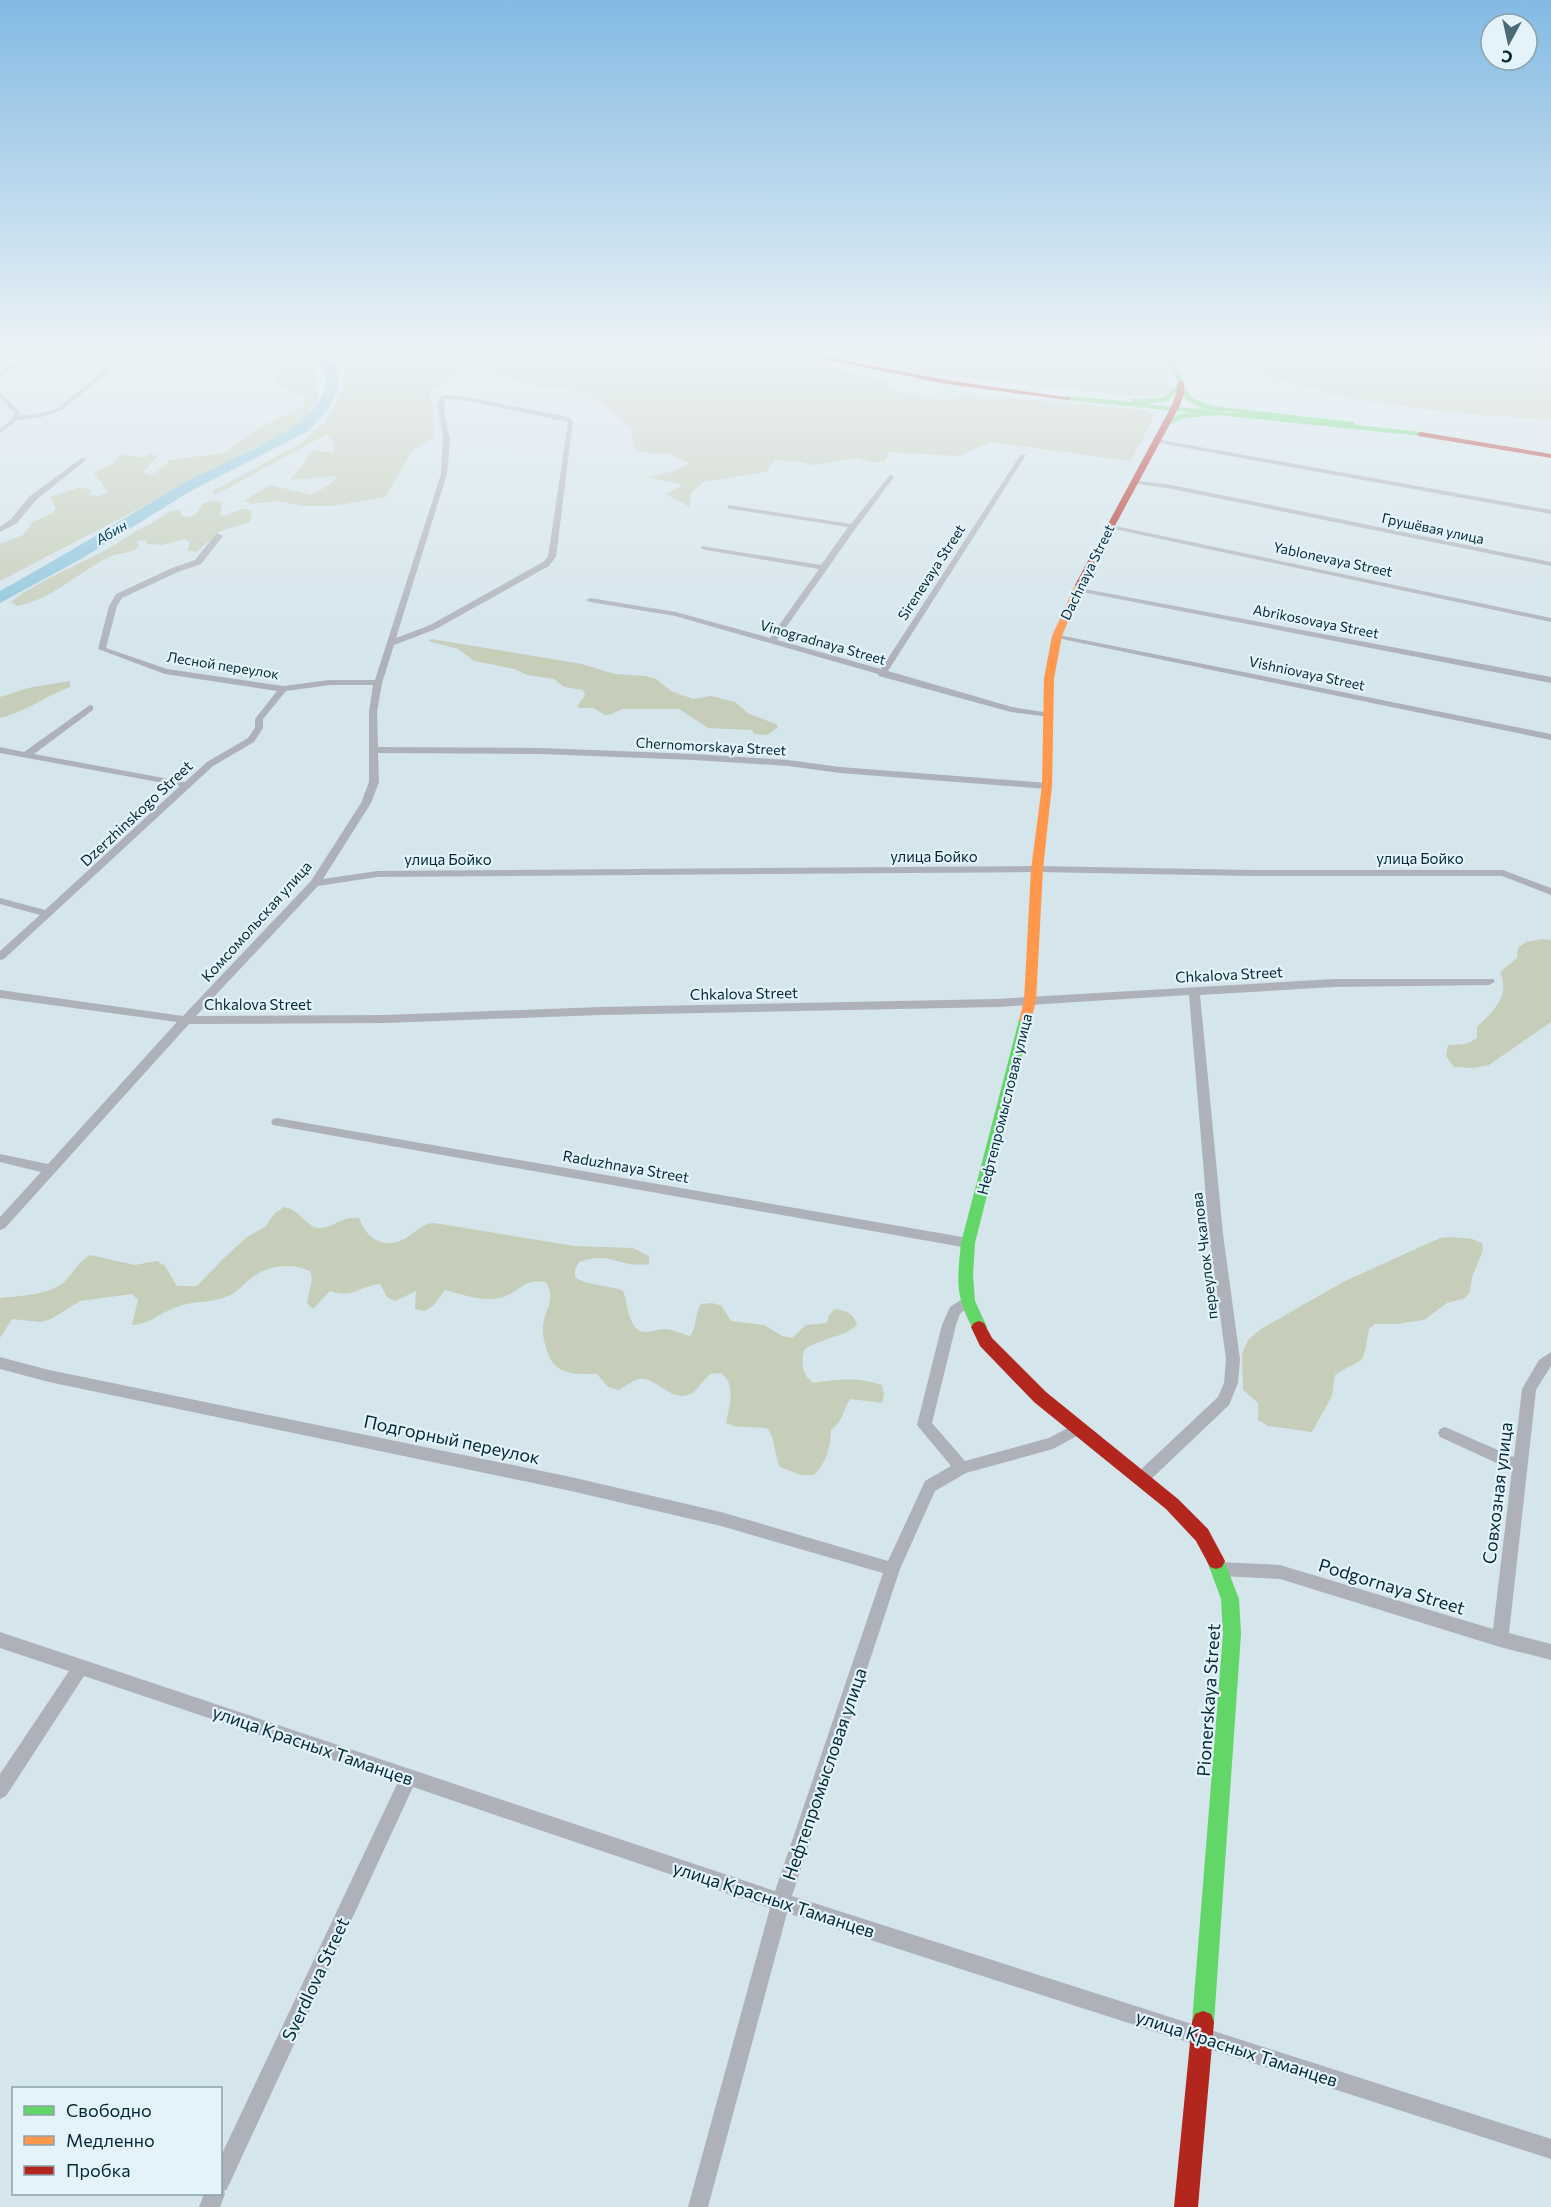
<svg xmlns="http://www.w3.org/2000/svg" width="1551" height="2207" viewBox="0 0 1551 2207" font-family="Commissioner,sans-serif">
<rect width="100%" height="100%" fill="#d4e5ec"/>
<path fill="#c6cdb8" d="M287,351H307L316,360L318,404L296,427L0,581V544L23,535L33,522L52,513L56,508L50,497L81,487L90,490V495L99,496L108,492L94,474L98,470L115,463V460C124,451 133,457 144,458L150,454L158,456L143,472L149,475L157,472L170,460L224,453L257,429L302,407L305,403L303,396L279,387L275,381L287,355Z
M337,351H767L880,379L901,393L946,400L965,395L1093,405L1144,410L1155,415L1131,461L990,442L960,456L889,452L886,460L872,463L857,458L812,465L800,462L775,460L766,472L704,482L691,493L690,507L666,494L683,485L646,477L675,471L690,464L670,454L639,452L633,448L631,428L586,391L550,389L485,371H461L434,389L429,387L433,409L434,437L414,449L385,497L334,506H304L277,501L251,504L244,501L270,485L312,495L333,482L337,476L290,480L313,451L333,452L334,443L327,434L215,495L211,492L300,444L325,422L343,389L346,372Z
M809,351H1031L1035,360H1101L1098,351H1156L1168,378V390L1153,396L1122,395L940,375L887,367Z
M1208,351H1551V420C1437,412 1312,403 1208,351Z
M214,500L222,503L220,515C232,517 238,506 250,510L252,512L250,522L221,531L196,552L187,550L190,543L185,539L163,545L147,544L146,540L137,541L139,546C131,555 119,552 109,557C77,573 53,599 17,606L11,602C32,584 71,568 96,555C115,546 129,534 148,525C159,521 168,508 180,510L182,516C195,520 197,511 204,503Z
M432,639L582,664L614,674L646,676L656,679L671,691L693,699L711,696L735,702L749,714L776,724L778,727L767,735L754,734L752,730L708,728L679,709H622L612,714L605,715L594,708H580L577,706L585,696L583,690L564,687L554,679L527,675L515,669L474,661L458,649L428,641Z
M70,681V687C46,696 25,712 0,718V697L28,688Z
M1541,939L1551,940V1022L1489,1065L1473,1068L1454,1067L1446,1056L1448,1045L1466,1044L1477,1038V1027C1493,1012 1511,995 1500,972L1517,958L1518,948L1526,942Z
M284,1207C301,1210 307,1228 319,1228C332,1229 340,1216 359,1218C367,1241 387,1251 409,1236C419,1230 421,1224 434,1223L574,1246L633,1248L649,1256V1264C622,1269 610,1250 579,1262L575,1270V1277C589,1287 608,1284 623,1291C627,1301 627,1314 633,1324C641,1339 654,1328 667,1329C674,1330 682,1334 690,1336C698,1325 694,1315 701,1304L712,1303L722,1306L731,1321L764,1325L782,1336L792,1338L806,1325L827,1323L829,1315L835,1309C847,1311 853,1313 857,1325C843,1338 820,1338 804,1350C801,1364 802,1374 813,1383C837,1379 858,1377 882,1385L884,1394L882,1403L851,1399C841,1411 845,1419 831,1430C830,1449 827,1461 814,1475H801L780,1467C774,1454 776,1441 768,1429C754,1425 740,1430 726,1423C729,1406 737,1385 721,1373L710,1374C705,1379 701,1384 697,1389C675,1410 658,1376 639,1379C633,1380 625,1387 618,1390L608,1387L597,1374C574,1374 555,1376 547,1351C545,1344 542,1335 543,1327C544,1308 557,1302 546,1282C522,1278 521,1292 502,1297C484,1303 462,1294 445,1290L433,1306L424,1311L415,1309L416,1291L395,1301L387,1297L380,1284C359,1286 354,1299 330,1291L313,1309L307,1303L312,1279L310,1271C291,1262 266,1265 249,1280C242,1286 237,1292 228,1296C211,1304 191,1300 174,1308C158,1314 150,1324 132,1325L138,1300L132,1294L80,1301L51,1319L41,1322L12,1319L0,1338V1298C19,1296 50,1295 64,1282C74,1273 78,1262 90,1255L135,1265L157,1261L165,1266L177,1286H197L224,1258L247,1237L265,1227L275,1213Z
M1450,1237L1472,1239L1482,1243L1483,1250L1472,1277L1470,1292L1465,1298L1447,1303L1424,1320L1396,1324H1375L1369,1329C1362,1370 1366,1355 1335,1375L1332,1396L1312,1432L1268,1426L1258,1420V1403L1243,1390L1242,1354L1248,1340L1261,1329L1343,1282L1440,1238Z"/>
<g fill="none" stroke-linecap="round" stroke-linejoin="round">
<path fill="#8cc4db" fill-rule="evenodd" d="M314,351H326L339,371L338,389L328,410L308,431L189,492L81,559L0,603V591C60,558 118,522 177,487C211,467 298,435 317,405C332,381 326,372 314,351Z"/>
<path fill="#aeb0ba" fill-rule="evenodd" d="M28,351H35L0,377V372Z
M127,351H134L62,410L42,417L16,421L0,433V428L10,421L15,413L0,398V392L20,412L19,416L41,413L58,408Z
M443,395L463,396L568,417L573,421L556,557L549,566L436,629L394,645L382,683L377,712L378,747L541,748L694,754L788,760L840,767L1047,783L1052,786L1047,789L840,773L788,766L694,760L541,754L378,753L379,782L371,803L323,879L377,871L1037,866L1252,870H1503L1551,888V895L1502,876H1252L1037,872L377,877L318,886L196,1016L385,1015L600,1007L997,999L1334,979H1493L1495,981L1493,983L1489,985L1334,987L1200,995L1223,1234L1240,1359L1238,1383L1229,1405L1146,1484L1141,1486L1136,1484L1133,1479L1136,1474L1218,1397L1224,1383L1226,1359L1209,1234L1189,995L997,1007L600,1015L385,1023L189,1024L5,1228L0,1230V1217L41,1172L0,1162V1154L48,1164L177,1022L0,998V990L183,1016L311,881L361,803L369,782V712L373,685H330L286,691L263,719V728L254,742L213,766L4,959L0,960V951L40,915L0,904V898L45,910L180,786L0,753V747L24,752L90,705L93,706V710L34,754L185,782L207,762L248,738L255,728V719L277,691L165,674L98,649L109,606L116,594L172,568L195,560L216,534H219L223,536L201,564L178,572L122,598L117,606L106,648L167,669L283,686L330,680H375L441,474L443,435L437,407L440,397ZM445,399L463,400L568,422L548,557L543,562L430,625L396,638L447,474L450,440L444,411Z
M1155,439L1551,510V514L1153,442V440Z
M1021,454L1026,455L888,671L1012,707L1050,713V717L1011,712L879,676L878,674L675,616L590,602L586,600L590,598L676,612L770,638L819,569L705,550L701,548L702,546L821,565L848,527L731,509H728V505L851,524L889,476L891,475L894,477L856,528L777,640L881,669Z
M82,458L87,459L36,500L17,523L0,532V527L11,519L30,496Z
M1134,480L1172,485L1551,562V566L1172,489L1132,483V481Z
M1106,524L1551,618V622L1109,528H1106Z
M1074,587L1551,677V683L1077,591H1074Z
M1054,634L1551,734V740L1057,638L1053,636Z
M277,1118L968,1238L973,1239L975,1243L973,1247L968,1248L273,1125L271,1122L273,1119Z
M967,1296L972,1297L974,1301L960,1314L956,1325L932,1423L965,1461L1049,1438L1079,1422L1084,1424L1086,1428L1084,1432L1053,1449L966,1473L935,1491L900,1569L792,1896L1551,2139V2159L787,1913L708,2207H688L770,1908L413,1787L227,2189L224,2191L225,2194L220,2207H199L204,2194H220V2158L398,1782L84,1676L6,1796L0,1799V1774L69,1671L0,1648V1632L775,1891L883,1573L721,1526L571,1491L49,1382L0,1369V1357L49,1370L571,1477L721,1512L888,1561L925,1481L951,1466L917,1425L942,1325L950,1307Z
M1551,1352V1366L1536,1390L1509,1633L1551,1644V1660L1500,1647L1280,1579L1220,1576L1214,1574L1212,1569L1214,1564L1220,1562L1280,1565L1493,1629L1512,1470L1440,1437L1438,1433L1440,1429L1445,1427L1514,1457L1522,1389L1539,1360Z"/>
<path fill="#63d668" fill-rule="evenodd" d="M1163,351H1169L1190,396L1198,401L1213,406L1353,422L1356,425L1421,432L1425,434L1421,436L1218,415L1184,418L1165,427H1162V423L1180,414L1195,413L1068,400L1064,398L1068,396L1130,402L1133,399L1163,398L1178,384ZM1180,390C1191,414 1227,412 1251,414L1146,404L1168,401Z
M1025,1016L1031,1020L975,1243L973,1275L975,1301L987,1327L984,1331L979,1333L974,1331C955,1296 957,1282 961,1243L1019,1020Z
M1216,1553L1222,1555L1239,1599L1241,1634L1214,2022L1211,2030L1203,2033L1195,2030L1192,2022L1223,1634L1221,1599L1207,1561L1210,1555Z"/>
<path fill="#ff974d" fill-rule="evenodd" d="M1076,583L1083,585L1062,636L1054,678L1052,786L1043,869L1036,1001L1031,1020L1025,1024L1019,1020L1024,1001L1031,869L1042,786L1044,678L1052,636Z"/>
<path fill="#b3261e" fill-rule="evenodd" d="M784,351H797L946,380L1072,398L1068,400L946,384Z
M1181,380L1184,382V394L1179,407L1083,585L1076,587L1075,585L1171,407L1176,394L1178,382Z
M1421,432L1551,454V458L1418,436L1417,434Z
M979,1321L984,1323L992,1338L1046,1392L1178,1499L1208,1529L1225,1561L1222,1567L1216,1569L1210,1567L1196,1541L1166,1509L1034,1402L980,1346L971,1327L974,1323Z
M1203,2011L1211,2014L1214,2022L1198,2207H1174L1192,2022L1195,2014Z"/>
</g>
<linearGradient id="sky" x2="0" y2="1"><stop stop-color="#83bae3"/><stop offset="0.53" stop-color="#ecf3f6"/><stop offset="1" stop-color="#ecf3f6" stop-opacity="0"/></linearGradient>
<rect width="1551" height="660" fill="url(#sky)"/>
<g text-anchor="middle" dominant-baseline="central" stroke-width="4.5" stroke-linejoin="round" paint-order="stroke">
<g font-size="14" fill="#032835" stroke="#e4f3fa">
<text transform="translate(1433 528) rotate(12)">Грушёвая улица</text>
<text transform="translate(1333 559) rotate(12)">Yablonevaya Street</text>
<text transform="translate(931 572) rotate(-57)">Sirenevaya Street</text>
<text transform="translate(1087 572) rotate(-64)">Dachnaya Street</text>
<text transform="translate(1316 621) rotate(11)">Abrikosovaya Street</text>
<text transform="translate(823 642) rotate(16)">Vinogradnaya Street</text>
<text transform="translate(223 665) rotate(9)">Лесной переулок</text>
<text transform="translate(1307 673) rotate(12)">Vishniovaya Street</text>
<text transform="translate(711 746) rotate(3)">Chernomorskaya Street</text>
</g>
<g font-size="14" font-style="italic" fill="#004459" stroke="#e4f3fa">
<text transform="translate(111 532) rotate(-31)">Абин</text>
</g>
<g font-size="15" fill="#032835" stroke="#e4f3fa">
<text transform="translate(136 813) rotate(-43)">Dzerzhinskogo Street</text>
<text x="934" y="856">улица Бойко</text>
<text x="1420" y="858">улица Бойко</text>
<text x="448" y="859">улица Бойко</text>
<text transform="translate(256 921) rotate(-48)">Комсомольская улица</text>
<text transform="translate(1229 974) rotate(-3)">Chkalova Street</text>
<text transform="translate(744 993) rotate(-1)">Chkalova Street</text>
<text x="258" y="1004">Chkalova Street</text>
<text transform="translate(1004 1104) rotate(-76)">Нефтепромысловая улица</text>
<text transform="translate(626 1166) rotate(10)">Raduzhnaya Street</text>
<text transform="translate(1204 1256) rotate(-97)">переулок Чкалова</text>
</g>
<g font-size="18" fill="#032835" stroke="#e4f3fa">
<text transform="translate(452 1439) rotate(12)">Подгорный переулок</text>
<text transform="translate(1497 1493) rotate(-83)">Совхозная улица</text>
<text transform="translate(1392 1586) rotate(17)">Podgornaya Street</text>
<text transform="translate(1208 1700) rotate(-86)">Pionerskaya Street</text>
<text transform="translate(313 1745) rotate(19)">улица Красных Таманцев</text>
<text transform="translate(824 1774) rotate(-71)">Нефтепромысловая улица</text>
<text transform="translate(774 1899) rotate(18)">улица Красных Таманцев</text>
<text transform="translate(315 1979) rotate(-65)">Sverdlova Street</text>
<text transform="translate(1237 2048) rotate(18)">улица Красных Таманцев</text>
</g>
</g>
<rect x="12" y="2087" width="210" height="108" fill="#e4f3fa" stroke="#8aa2ab" stroke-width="1.5"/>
<rect x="24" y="2106" width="30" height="9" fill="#63d668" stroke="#8aa2ab" stroke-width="1.5"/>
<text x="66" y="2117" font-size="18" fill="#032835">Свободно</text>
<rect x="24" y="2136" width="30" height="9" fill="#ff974d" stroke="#8aa2ab" stroke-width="1.5"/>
<text x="66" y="2147" font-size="18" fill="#032835">Медленно</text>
<rect x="24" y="2166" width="30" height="9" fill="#b3261e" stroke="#8aa2ab" stroke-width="1.5"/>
<text x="66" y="2177" font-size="18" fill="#032835">Пробка</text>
<g transform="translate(1509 42) rotate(188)"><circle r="28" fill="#e4f3fa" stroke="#8aa2ab" stroke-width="1.5"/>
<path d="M0-4.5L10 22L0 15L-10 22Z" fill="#4c6a75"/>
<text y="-9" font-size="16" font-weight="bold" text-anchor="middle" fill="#032835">С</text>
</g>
</svg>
